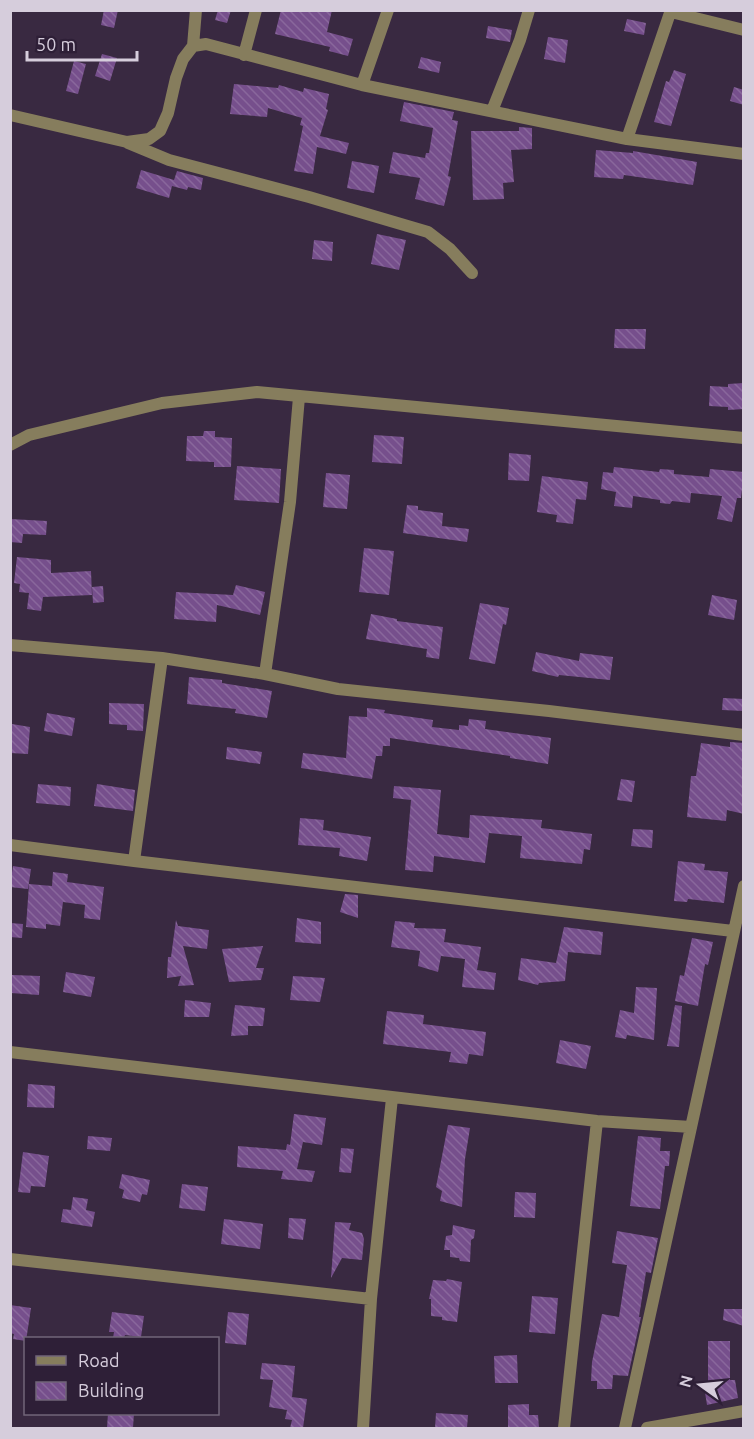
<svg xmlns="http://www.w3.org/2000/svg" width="754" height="1439" viewBox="0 0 754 1439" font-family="Ubuntu,sans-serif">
<defs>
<pattern id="building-back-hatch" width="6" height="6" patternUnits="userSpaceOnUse" patternTransform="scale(1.5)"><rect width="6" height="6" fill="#764f8c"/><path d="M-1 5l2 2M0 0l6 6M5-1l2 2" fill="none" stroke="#89679c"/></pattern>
</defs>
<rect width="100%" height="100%" fill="#392941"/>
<path fill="url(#building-back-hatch)" d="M104,10H118L114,28L101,25Z
M218,10H231L227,23L215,20Z
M281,10H332L327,32L353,39L348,56L329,51L330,47L275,34Z
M627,19L646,23L644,35L624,31Z
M488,26L512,30L510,42L486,38Z
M548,37L568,40L565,63L544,59Z
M102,54L117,58L110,81L95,76Z
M421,57L441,62L439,73L418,68Z
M74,61L86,64L78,94L66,91Z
M674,70L686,74L671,126L654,122L666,81L669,82Z
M234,84L278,88L279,85L303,92L304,88L329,94L326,109L328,110L320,136L349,143L346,154L317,147L313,174L294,171L303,126L300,125L302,118L268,108L267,117L230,114Z
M734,87L744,90V105L730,101Z
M404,102L454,112L452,120L458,121L448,176L451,177L444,206L415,199L420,178L389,173L393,152L425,158L426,153H429L433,128L400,121Z
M519,127L532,128V149L511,150L514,182L503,183L504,199L473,200L471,131H519Z
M596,150L633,153V151L697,162L693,185L624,175L623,179L594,177Z
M352,161L379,166L374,193L347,188Z
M141,170L174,180L177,171L203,178L201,190L188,187L187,190L172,186L169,198L136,188Z
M377,234L406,240L399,270L371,264Z
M314,240L333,242L332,261L312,259Z
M615,329H646L645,349L614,348Z
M744,383V409L728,410V407L709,406L710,386L728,387V384Z
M204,431H215V437L232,438L231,467H214V462L186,461L187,436H203Z
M374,435L404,437L402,464L372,462Z
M509,453L531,455L529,481L508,480Z
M237,466L281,469L279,503L234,500Z
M614,467L659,472L660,469L674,470V474L709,477L710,469L744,472L741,498H737L732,522L717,519L722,496L691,493L690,503L672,501L670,504L660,503V500L633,496L632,508L614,506L616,492L601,489L603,472L613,473Z
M326,473L350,475L347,509L323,507Z
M542,476L588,482L586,500L576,499L573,524L556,522L557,515L537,512Z
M407,505L418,506V510L443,513L442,526L469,529L467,542L403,533Z
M10,519L47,521L46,535L23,534L22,543L10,542Z
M364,548L394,551L389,595L359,592Z
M17,557L51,560V573L91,571L92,595L43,597L41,611L27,609L29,593L19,592L20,584L14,583Z
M236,585L265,592L260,615L217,605L216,622L174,619L176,592L233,595Z
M103,586L104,602L93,603L92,587Z
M712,595L737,600L734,620L708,615Z
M480,603L509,608L506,625L503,624L495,664L469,659Z
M371,614L397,619V621L443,627L439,659L426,657L427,649L366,639Z
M536,652L579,661L580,653L613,657L610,680L559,675L558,677L532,671Z
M189,677L222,680V683L272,691L267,718L235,713L236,709L187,704Z
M723,698L744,699V711L722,710Z
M109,703L144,704L143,731L127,730V725L109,724Z
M367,708L385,710L384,713L433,720L432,727L459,730V725L468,726L469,719L486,721L485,729L551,738L548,764L510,758V756L390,738V746H383L382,756H376L372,779L301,768L303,753L346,758L349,716L367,717Z
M47,713L75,718L72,736L44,731Z
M12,724L30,727L28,754L10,753Z
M730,742L744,743V814L727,810L726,821L687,817L691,776H696L701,743L730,747Z
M227,747L262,752L260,764L226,759Z
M621,779L635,781L632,802L617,800Z
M38,784L71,787L70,806L36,803Z
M97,784L135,790L133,811L94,806Z
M394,786L441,790L437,834L469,838L470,815L542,820L541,828L592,834L590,850L584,849L582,864L520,858L522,836L489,833L485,863L434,856L433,872L405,870L411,800L393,798Z
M300,818L324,820L323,830L371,837L367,861L339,856L340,848L298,845Z
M633,829L653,830L652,848L631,846Z
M678,861L705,864L704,870L728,872L724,903L688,899L687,902L674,901Z
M13,866L31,869L28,889L10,887Z
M53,872L68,874L67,882L104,887L100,920L84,918L85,905L63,902L60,926L46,924V929L26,927L29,884L52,886Z
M345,894L358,895V918L340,912Z
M297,918L321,922V944L295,942Z
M176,920L178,926L209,930L207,949L183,946L194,985L178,986L181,976L167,978L168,957H171Z
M395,921L415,923L414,928L446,929L444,942L481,947L477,970L496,973L494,990L462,987L465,959L441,956L438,972L418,966L420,951L391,947Z
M10,923L23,924L22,938L10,937Z
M564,927L603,932L601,955L568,952L565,981L539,983L538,985L518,980L521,958L556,963Z
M692,938L713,942L708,965L705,964L698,1006L675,1001L680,975L684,976Z
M263,946L256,968H264L261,980L229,982L222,949Z
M66,972L95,977L91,997L63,992Z
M12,975L40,976L39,995L11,993Z
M293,976L325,978L320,1002L290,1000Z
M636,987L657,988L654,1040L627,1035L626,1039L615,1037L620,1010L634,1013Z
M185,1000L211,1003L209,1017H184Z
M235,1005L265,1008L263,1026H248V1035L231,1036Z
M675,1005L682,1006L679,1047L667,1046Z
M387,1011L424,1015L423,1024L486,1032L483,1056L469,1054L467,1064L449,1062L451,1052L383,1044Z
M560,1040L591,1046L586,1069L556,1063Z
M28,1084L55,1086L54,1108L27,1107Z
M294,1114L326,1118L322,1145L303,1142L297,1169L315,1171L312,1182L281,1179L283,1171L237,1167L238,1146L286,1150L287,1144L290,1145Z
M448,1125L470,1128L465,1159L462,1207L440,1201L442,1191L436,1187Z
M88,1136L112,1138L110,1151L87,1149Z
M638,1136L661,1138L660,1151H670L669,1166H665L660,1209L630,1206Z
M341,1148L354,1149L351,1173L339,1172Z
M23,1152L49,1156L45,1187L31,1186L30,1193L18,1192Z
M122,1174L150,1180L147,1195L142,1194L140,1202L122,1198L124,1190L119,1188Z
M182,1184L208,1187L205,1211L179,1208Z
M515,1192L536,1193L535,1218L514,1217Z
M73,1197L88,1199L86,1210L95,1212L92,1227L61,1222L63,1209L71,1210Z
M289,1218L306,1219L303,1240L288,1238Z
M224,1219L263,1224L260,1249L221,1244Z
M335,1222L351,1223L349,1230L362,1233L364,1239L362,1260L342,1258L331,1278Z
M453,1225L475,1230L474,1238L471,1240L470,1262L460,1261L459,1258L450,1257V1250H444L446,1236L452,1235Z
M617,1231L658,1238L651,1273L646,1272L639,1317H641L628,1376L613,1375L612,1389H597V1381H591L592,1362L602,1314L619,1317L627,1265L612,1263Z
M447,1279L462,1282L457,1322L442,1320V1317L431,1316V1299H429L433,1280L446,1281Z
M532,1296L558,1298L555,1334L529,1332Z
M10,1305L31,1308L26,1341L13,1339L14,1334L10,1333Z
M724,1309H744V1326L723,1320Z
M112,1312L144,1316L141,1337L125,1335L124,1338H113L114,1332H109Z
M228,1312L249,1314L246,1345L225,1343Z
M708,1341H730V1380H735L738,1398L707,1405L704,1386L708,1385Z
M517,1355L518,1383H495L494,1356Z
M262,1363L295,1366L292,1397L307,1399L303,1428H290L292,1420L285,1419L287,1410L269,1407L273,1380L260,1379Z
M529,1404V1415H538L539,1428H508V1405Z
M108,1413H134L133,1428H107Z
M436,1413L468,1415L467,1428H435Z"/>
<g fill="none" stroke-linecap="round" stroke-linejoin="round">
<path stroke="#867d5d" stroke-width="12" d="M671,12L744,30
M193,46L196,10
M244,55L256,10
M362,85L388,10
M492,111L520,40L529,10
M10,115L127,142L149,139L160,131L168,113L176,78L183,59L193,46L206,44L362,85L627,139L744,154
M627,139L671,10
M128,143L169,160L309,197L428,232L450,249L472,273
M10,445L29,435L162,403L257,392L744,438
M10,645L162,658L265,674L338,689L549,711L744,735
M265,674L290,502L299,397
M10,845L134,861L733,931
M134,861L162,658
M10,1052L597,1121L691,1127
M10,1259L371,1299
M363,1428L371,1299L392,1098
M564,1428L597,1121
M625,1428L744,886
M647,1428L744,1411"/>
</g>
<rect width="754" height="1439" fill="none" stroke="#d6cddc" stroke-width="24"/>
<rect x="24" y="1337" width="195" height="78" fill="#2e1f37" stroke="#716579" stroke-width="1.5"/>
<rect x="36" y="1356" width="30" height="9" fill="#867d5d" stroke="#716579" stroke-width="1.5"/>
<text x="78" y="1367" font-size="18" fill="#d6cddc">Road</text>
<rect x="36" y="1382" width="30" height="18" fill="url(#building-back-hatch)" stroke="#716579" stroke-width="1.5"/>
<text x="78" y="1397" font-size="18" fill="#d6cddc">Building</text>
<g transform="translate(700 1385) rotate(285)" stroke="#2e1f37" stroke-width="4.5" paint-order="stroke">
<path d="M0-4.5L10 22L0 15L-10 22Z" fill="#d6cddc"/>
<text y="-9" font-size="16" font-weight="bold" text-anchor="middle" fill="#d6cddc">N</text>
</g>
<path d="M27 51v9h110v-9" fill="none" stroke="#d6cddc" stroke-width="3"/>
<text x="36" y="51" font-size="18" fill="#d6cddc" stroke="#2e1f37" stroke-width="4.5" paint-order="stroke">50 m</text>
</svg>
